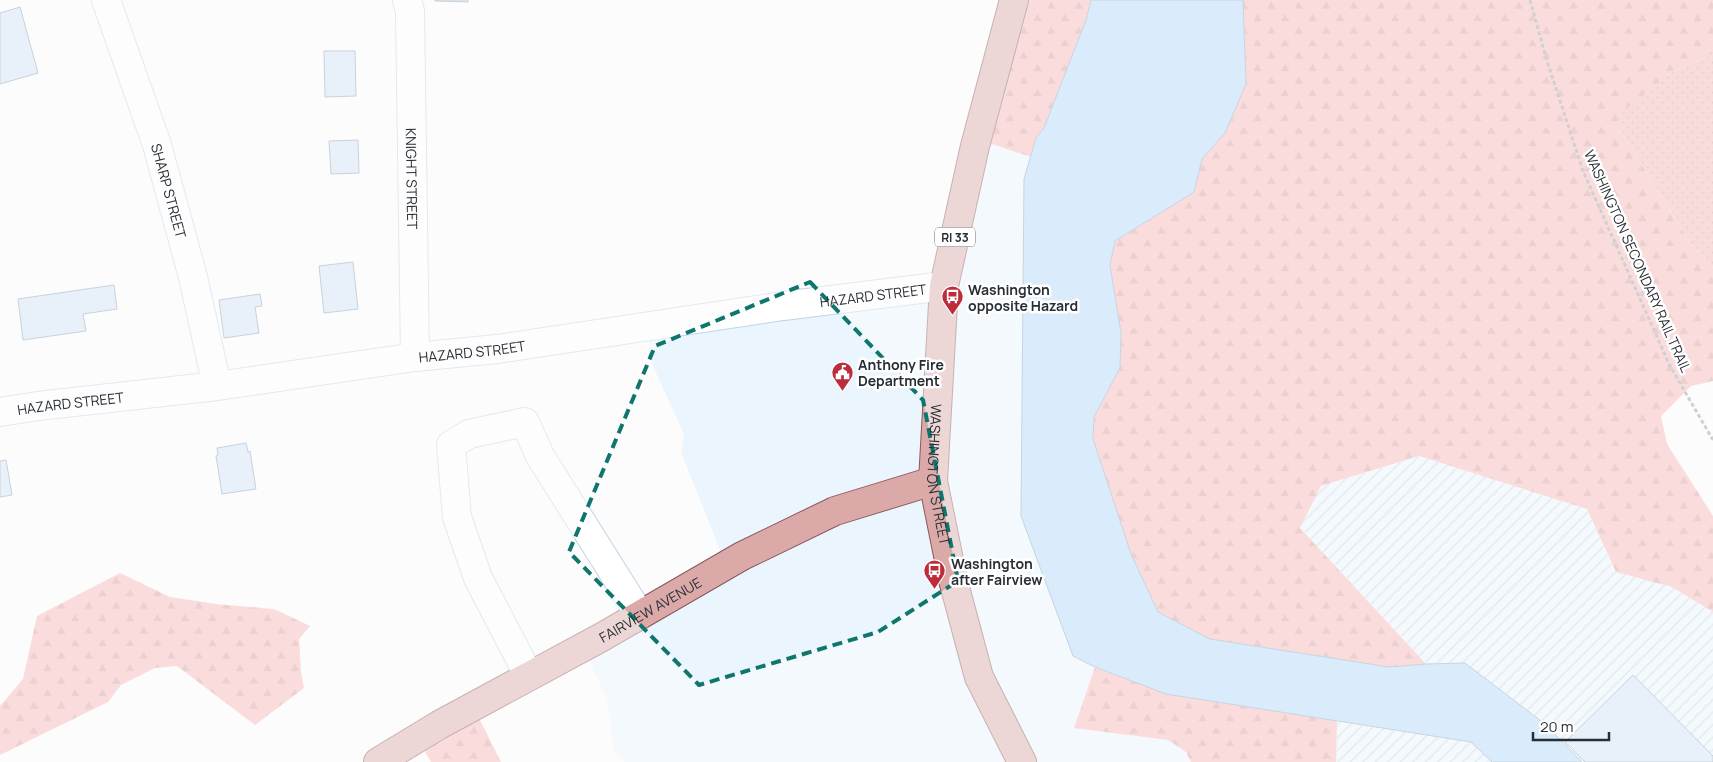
<svg xmlns="http://www.w3.org/2000/svg" width="1713" height="762" viewBox="0 0 1713 762" font-family="Manrope,sans-serif">
<defs>
<pattern id="industrial-furrows" width="10" height="10" patternUnits="userSpaceOnUse" patternTransform="scale(1.25)"><rect width="10" height="10" fill="#eaf5fe"/><path d="M-1 1l2-2M0 10L10 0M9 11l2-2" fill="none" stroke="#c9d2da"/></pattern>
<pattern id="forest-firs" width="22" height="20" patternUnits="userSpaceOnUse" patternTransform="scale(1.25)"><rect width="22" height="20" fill="#fab7b5"/><path d="M5 1l3.5 6h-7zM16 11l3.5 6h-7z" fill="#d69e9c"/></pattern>
<pattern id="park-dots" width="8" height="8" patternUnits="userSpaceOnUse" patternTransform="scale(1.25)"><rect width="8" height="8" fill="#f3b7b4"/><path d="M2 2h.1M6 6h.1" fill="none" stroke="#d09e9b" stroke-width="1.8" stroke-linecap="round"/></pattern>
</defs>
<rect width="100%" height="100%" fill="#fcfcfc"/>
<path fill="#eaf5fe" d="M992,143L1031,157L1024,179L1073,656L1095,667L1075,728L1168,740L1186,752L1191,762H625L614,750L607,700L583,647L724,560L681,452L684,434L653,366L647,328L937,287L973,168Z"/>
<path fill="url(#industrial-furrows)" d="M1419,456L1587,509L1616,572L1672,587L1713,612V762H1582L1545,724L1465,663L1426,664L1300,528L1321,486Z
M1337,722L1471,742L1492,762H1336Z"/>
<path fill="url(#forest-firs)" d="M1014,0H1091L1086,20L1044,128L1036,138L1031,157L992,144L973,168Z
M1243,0H1713V54L1671,73L1621,131L1692,245L1713,267V381L1691,386L1661,416L1667,444L1713,516V612L1672,587L1616,572L1587,509L1419,456L1321,486L1300,528L1426,664L1389,667L1210,639L1158,612L1131,554L1093,439L1094,417L1120,368L1121,333L1110,265L1115,241L1194,192L1202,159L1225,133L1246,84Z
M120,573L170,597L216,604L274,609L310,626L299,639L301,672L304,688L255,725L177,666L155,668L121,685L108,702L0,755V706L23,679L37,616Z
M1095,667L1166,694L1333,720L1337,722L1336,762H1191L1186,752L1168,740L1074,728Z
M473,706L501,762H431L417,738Z"/>
<path fill="url(#park-dots)" d="M1713,54V267L1692,245L1621,131L1622,112L1671,73Z"/>
<path fill="#b2d7fa" stroke="#88a4bf" d="M1091,0H1243L1246,84L1225,133L1202,159L1194,192L1115,241L1110,265L1121,333L1120,368L1094,417L1093,439L1131,554L1158,612L1210,639L1389,667L1426,664L1465,663L1545,724L1582,762H1492L1471,742L1166,694L1095,667L1073,656L1021,516L1024,179L1036,138L1044,128L1086,20Z"/>
<path fill="#d1e4f5" stroke="#8d9fb0" d="M435,0H468V2L435,1Z
M20,7L38,73L0,84V13Z
M324,51H355L356,96L325,97Z
M358,140L359,173L331,174L329,141Z
M353,262L358,309L324,313L319,266Z
M114,285L117,309L83,314L86,331L23,340L18,299Z
M260,294L262,306L255,307L259,333L224,338L219,300Z
M246,443L248,452L250,451L256,489L222,494L216,456L218,455L217,448Z
M6,460L12,495L0,497V461Z
M1633,675L1713,756V762H1585L1565,742Z"/>
<g fill="none" stroke-linecap="round" stroke-linejoin="round">
<defs>
<g id="minor">
<path id="s1" d="M106,0L157,145L193,277L217,386"/>
<path id="s2" d="M407,0L410,11L415,357"/>
<path id="s3" d="M0,412L38,406L217,386L415,357L497,349L783,306L944,286"/>
<path d="M529,676L478,578L457,517L451,445L469,434L525,422L540,456L640,615"/>
</g>
<g id="major">
<path id="s4" d="M1014,0L975,146L944,286L933,481L953,580L979,677L1022,762"/>
<path id="s5" d="M378,762L439,725L602,637L742,556L835,511L933,481"/>
</g>
</defs>
<use href="#minor" stroke="#c1d4e6" stroke-width="30"/>
<use href="#major" stroke="#8b585a" stroke-width="30"/>
<path stroke="#9b9ea1" stroke-width="3" stroke-dasharray="4 2.5" stroke-linecap="butt" d="M1530,0L1547,61L1583,171L1670,366L1713,440"/>
<use href="#minor" stroke="#fff" stroke-width="28"/>
<use href="#major" stroke="#daa9a8" stroke-width="28"/>
</g>
<path d="M0 0H1713V762H0ZM810,282L923,400L958,581L878,632L699,685L569,552L655,346Z" fill="#fcfcfc" fill-opacity=".55" fill-rule="evenodd"/>
<path fill="none" stroke="#0f766e" stroke-width="4" stroke-dasharray="10 6" stroke-linejoin="round" d="M810,282L923,400L958,581L878,632L699,685L569,552L655,346Z"/>
<defs>
<symbol id="bus-pin" viewBox="-11 -11 22 30"><path d="M0 17L-7.5 6A9.5 9.5 0 1 1 7.5 6Z" fill="#bc2c3a" stroke="#fff"/><path d="M-5-6H5V4H4V6H2V4H-2V6H-4V4H-5ZM-3.5-4V0h7V-4ZM-3.5 1.2v1.5H-2V1.2ZM2 1.2v1.5H3.5V1.2Z" fill="#fff"/></symbol>
<symbol id="civic-pin" viewBox="-11 -11 22 30"><path d="M0 17L-7.5 6A9.5 9.5 0 1 1 7.5 6Z" fill="#bc2c3a" stroke="#fff"/><path d="M-.6-6.5H3V-4.5H.6V-3L4-1V1h2V6H-6V1h2V-1L-.6-3ZM-1.2 2.5V6h2.4V2.5Z" fill="#fff"/></symbol>
</defs>
<g fill-rule="evenodd">
<use href="#bus-pin" x="940" y="284" width="25" height="34"/>
<use href="#civic-pin" x="830" y="360" width="25" height="34"/>
<use href="#bus-pin" x="922" y="558" width="25" height="34"/>
</g>
<g text-anchor="middle" dominant-baseline="central" stroke-width="5" stroke-linejoin="round" paint-order="stroke">
<rect fill="#fff" stroke="#686d72" stroke-width="1" x="935" y="227.5" width="40" height="19" rx="4"/>
<g font-size="12" font-weight="bold" fill="#272e35">
<text x="955" y="237">RI 33</text>
</g>
<g font-size="14" fill="#272e35" stroke="#fff">
<text stroke="none"><textPath href="#s2" startOffset="179">KNIGHT STREET</textPath></text>
<text stroke="none"><textPath href="#s1" startOffset="201">SHARP STREET</textPath></text>
<text transform="translate(1638 261) rotate(66)">WASHINGTON SECONDARY RAIL TRAIL</text>
<text stroke="none"><textPath href="#s3" startOffset="881">HAZARD STREET</textPath></text>
<text stroke="none"><textPath href="#s3" startOffset="476">HAZARD STREET</textPath></text>
<text stroke="none"><textPath href="#s3" startOffset="71">HAZARD STREET</textPath></text>
<text stroke="none"><textPath href="#s4" startOffset="484">WASHINGTON STREET</textPath></text>
<text stroke="none"><textPath href="#s5" startOffset="312">FAIRVIEW AVENUE</textPath></text>
</g>
<g font-size="14" font-weight="bold" fill="#272e35" stroke="#fff" text-anchor="start">
<text x="968" y="289">Washington<tspan x="968" dy="16">opposite Hazard</tspan></text>
<text x="858" y="364">Anthony Fire<tspan x="858" dy="16">Department</tspan></text>
<text x="951" y="563">Washington<tspan x="951" dy="16">after Fairview</tspan></text>
</g>
</g>
<path d="M1533 732v8h76v-8" fill="none" stroke="#272e35" stroke-width="2.5"/>
<text x="1540" y="732" font-size="15" fill="#272e35" stroke="#ffffff" stroke-width="4" paint-order="stroke">20 m</text>
</svg>
